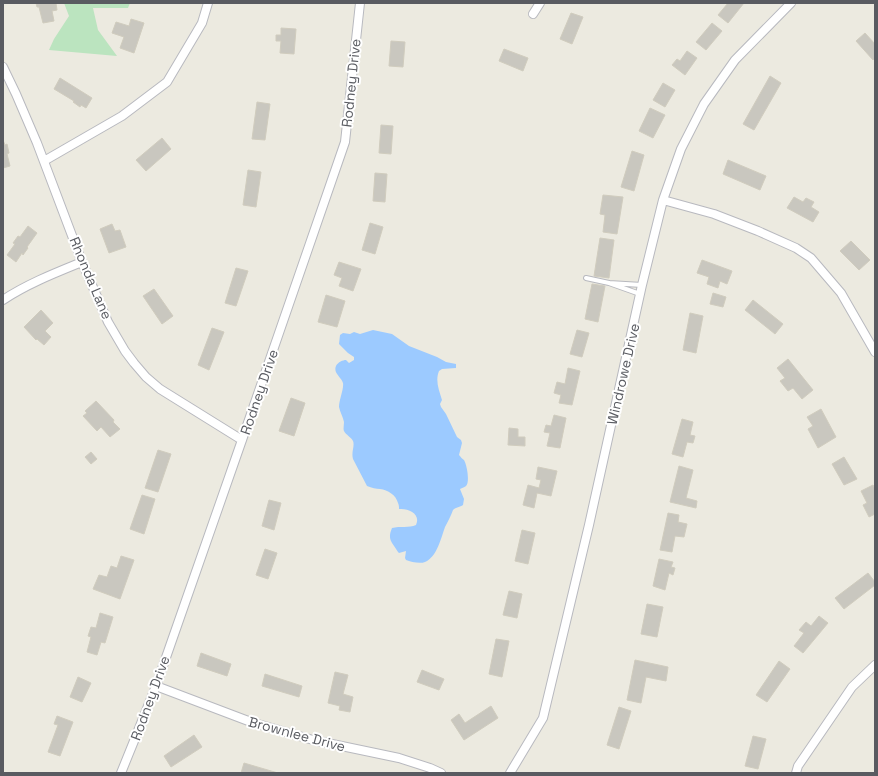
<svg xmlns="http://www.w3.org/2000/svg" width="878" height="776" viewBox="0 0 878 776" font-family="'Space Grotesk',sans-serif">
<rect width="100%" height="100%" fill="#eceae0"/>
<path fill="#bbe4bf" d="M64,3H130L128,8H93L98,30L117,56L49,50L54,39L69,16Z"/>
<path fill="#9ccaff" d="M373,330L392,334L409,346L437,357L446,362L456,364V368L442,369L439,371C435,381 439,390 442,400L440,404L441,407L446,414L457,437L461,440L462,443L459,455C461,457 462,459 464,460C467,465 470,482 466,486C465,487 462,488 460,489L464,499L463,505C460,507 456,507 453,510C451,516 448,521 445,527C441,538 437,557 425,562C420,564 411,562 406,560L405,558L406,551L399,553L398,552C392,542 387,540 392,528C400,526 409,528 416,525C421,514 409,508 399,509C399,507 399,505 398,503C396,495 388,490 380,489C376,489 372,488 367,486L353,459C351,452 355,446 353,441C351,437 346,435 344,431C343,429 344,425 344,422C343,417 340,412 339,407C339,400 344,389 343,383C341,377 333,373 336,366C338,362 343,360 346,360L349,363L354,360V357L348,353L339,344L340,335L343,333L350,334L354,332L360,334Z"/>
<path fill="#c9c7bf" stroke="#d0ccbe" d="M36,3H56L57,10L52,11L54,21L43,23L39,7H37Z
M728,3H744L728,23L718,15Z
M571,13L583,17L572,44L560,39Z
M131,19L144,23L134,53L120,48L124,37L112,33L116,22L129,26Z
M712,23L722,31L706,50L696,42Z
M281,28L296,29L294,54L280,53L281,41H276V35H281Z
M865,33L875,44V58L873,60L856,41Z
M391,41L405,42L403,67L389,66Z
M504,49L528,58L523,71L499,61Z
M687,51L697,58L685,75L672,65L677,59L680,61Z
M770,76L781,83L754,130L743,124Z
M60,78L92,98L86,108L81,105L80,107L73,102L74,101L54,89Z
M663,83L675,90L665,107L653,100Z
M257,102L270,104L265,140L252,139Z
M650,108L665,115L653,138L639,131Z
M381,125L393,126L391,154L379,153Z
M162,138L171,149L146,171L136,160Z
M3,140L5,145L7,144L9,153L7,154L10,166L3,168Z
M632,151L644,155L634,191L621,187Z
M728,160L766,176L760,190L723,174Z
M248,170L261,172L256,207L243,205Z
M375,173L387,174L385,202L373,201Z
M603,195L623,197L617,234L603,232L605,215L600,214Z
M794,197L803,202L806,198L814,202L811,207L819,212L813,222L787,208Z
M370,223L383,227L375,254L362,250Z
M112,224L115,231L120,230L126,247L109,253L100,229Z
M28,226L37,233L27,247L28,248L23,255L22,253L16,262L7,255L15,244L13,243L18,236L20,237Z
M600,238L614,240L609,278L594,276Z
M851,241L870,260L859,270L840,251Z
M702,260L732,271L727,284L720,281L718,288L707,284L709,277L697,273Z
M339,262L361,269L353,291L339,286L342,278L334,275Z
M236,268L248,271L236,306L225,303Z
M592,284L605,286L598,322L585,319Z
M154,289L173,316L162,324L143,296Z
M713,293L726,297L723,307L710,304Z
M326,295L345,301L337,327L318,322Z
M753,300L783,324L775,334L745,310Z
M41,310L53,323L45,331L51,337L44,345L37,339L36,340L24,327Z
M690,313L703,316L696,353L683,350Z
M212,328L224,332L209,370L198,365Z
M577,330L589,333L582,357L570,354Z
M788,359L813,390L802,399L793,388L788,391L780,381L785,378L777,368Z
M568,368L580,371L572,405L559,403L561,395L554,393L557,382L565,384Z
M291,398L305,403L294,436L279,431Z
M96,401L114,420L113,422L120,429L110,437L101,427L97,431L83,416L87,413L85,411Z
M821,409L836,437L818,448L808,429L813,426L807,417Z
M554,415L566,418L560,448L547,446L550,433L544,432L546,425L551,426Z
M682,419L693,422L690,435L695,436L693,443L687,442L683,457L672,454Z
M509,428L518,429V437H525V446L508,445Z
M158,450L171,454L158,492L145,488Z
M91,452L97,459L91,464L85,457Z
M844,457L857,479L844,485L832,464Z
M679,466L693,470L686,498L697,501L696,508L670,502Z
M538,467L557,471L551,496L537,493L534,508L523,505L528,485L539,488L541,480L536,479Z
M873,485L875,489V514L869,517L863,505L867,503L861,491Z
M142,495L155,499L144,534L130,529Z
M269,500L281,503L274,530L262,526Z
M668,513L679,515L678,522L687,524L684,537L675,536L672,552L660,550Z
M522,530L535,533L528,564L515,561Z
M265,549L277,553L268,579L256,575Z
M121,556L134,560L120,599L93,589L99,575L107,577L111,566L117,568Z
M659,559L673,562L671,567L675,568L673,575L669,573L665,590L653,586Z
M868,573L875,582V585L844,609L835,598Z
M509,591L522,594L517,618L503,615Z
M647,604L663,607L657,637L641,634Z
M100,613L113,617L105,643L101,642L97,655L87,652L91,637L88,636L91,627L96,628Z
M819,616L828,623L803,653L794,646L804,633L799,630L806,622L811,626Z
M496,639L509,641L502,677L489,674Z
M201,653L231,664L227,676L197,666Z
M635,660L668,667L666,681L646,677L641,703L627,700Z
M779,661L790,669L767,702L756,695Z
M422,670L444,679L439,690L417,682Z
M335,672L348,675L343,694L353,697L350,712L339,710L340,706L328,703Z
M265,674L302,686L299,697L262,686Z
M78,677L91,683L82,702L70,697Z
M491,706L498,718L464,740L451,720L459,714L465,723Z
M619,707L631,711L619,749L607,745Z
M57,716L73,722L60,756L48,752L58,725L54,724Z
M194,735L202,747L171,767L164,756Z
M753,736L766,739L758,769L745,766Z
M244,763L278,773H241Z"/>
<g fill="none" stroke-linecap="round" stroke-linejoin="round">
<defs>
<path id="lane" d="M586,278L609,283
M640,294L609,283L642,285"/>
<path id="street" d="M533,14L540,3
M3,67L16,94L37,143L82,262L108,322L125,351L134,363L146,377L160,389L242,440
M44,161L122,116L167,82L202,23L208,3
M663,200L714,214L758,231L796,248L811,258L841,293L875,352
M3,300C27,284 55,273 82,262
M156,686L251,722L313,740L399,758L430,768L441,773
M121,773L136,736L156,686L242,440L345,142L360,3
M510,773L543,718L589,525L642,285L663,200L681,149L704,104L735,60L791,3
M796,773L798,766L852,687L875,665"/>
</defs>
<use href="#lane" stroke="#b8b9bf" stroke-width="6"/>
<use href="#street" stroke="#b8b9bf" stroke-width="10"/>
<use href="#lane" stroke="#fff" stroke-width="4"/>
<use href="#street" stroke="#fff" stroke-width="8"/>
</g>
<g text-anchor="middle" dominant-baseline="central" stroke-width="4" stroke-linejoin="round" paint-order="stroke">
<g font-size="14" fill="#595b61" stroke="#fff">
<text transform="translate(351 83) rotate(-84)">Rodney Drive</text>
<text transform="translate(91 278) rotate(67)">Rhonda Lane</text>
<text transform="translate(623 374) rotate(-77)">Windrowe Drive</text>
<text transform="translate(259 392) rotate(-71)">Rodney Drive</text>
<text transform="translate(150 698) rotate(-70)">Rodney Drive</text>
<text transform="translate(297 734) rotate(15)">Brownlee Drive</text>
</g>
</g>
<rect width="878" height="776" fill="none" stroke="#595b61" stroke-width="8"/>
</svg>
